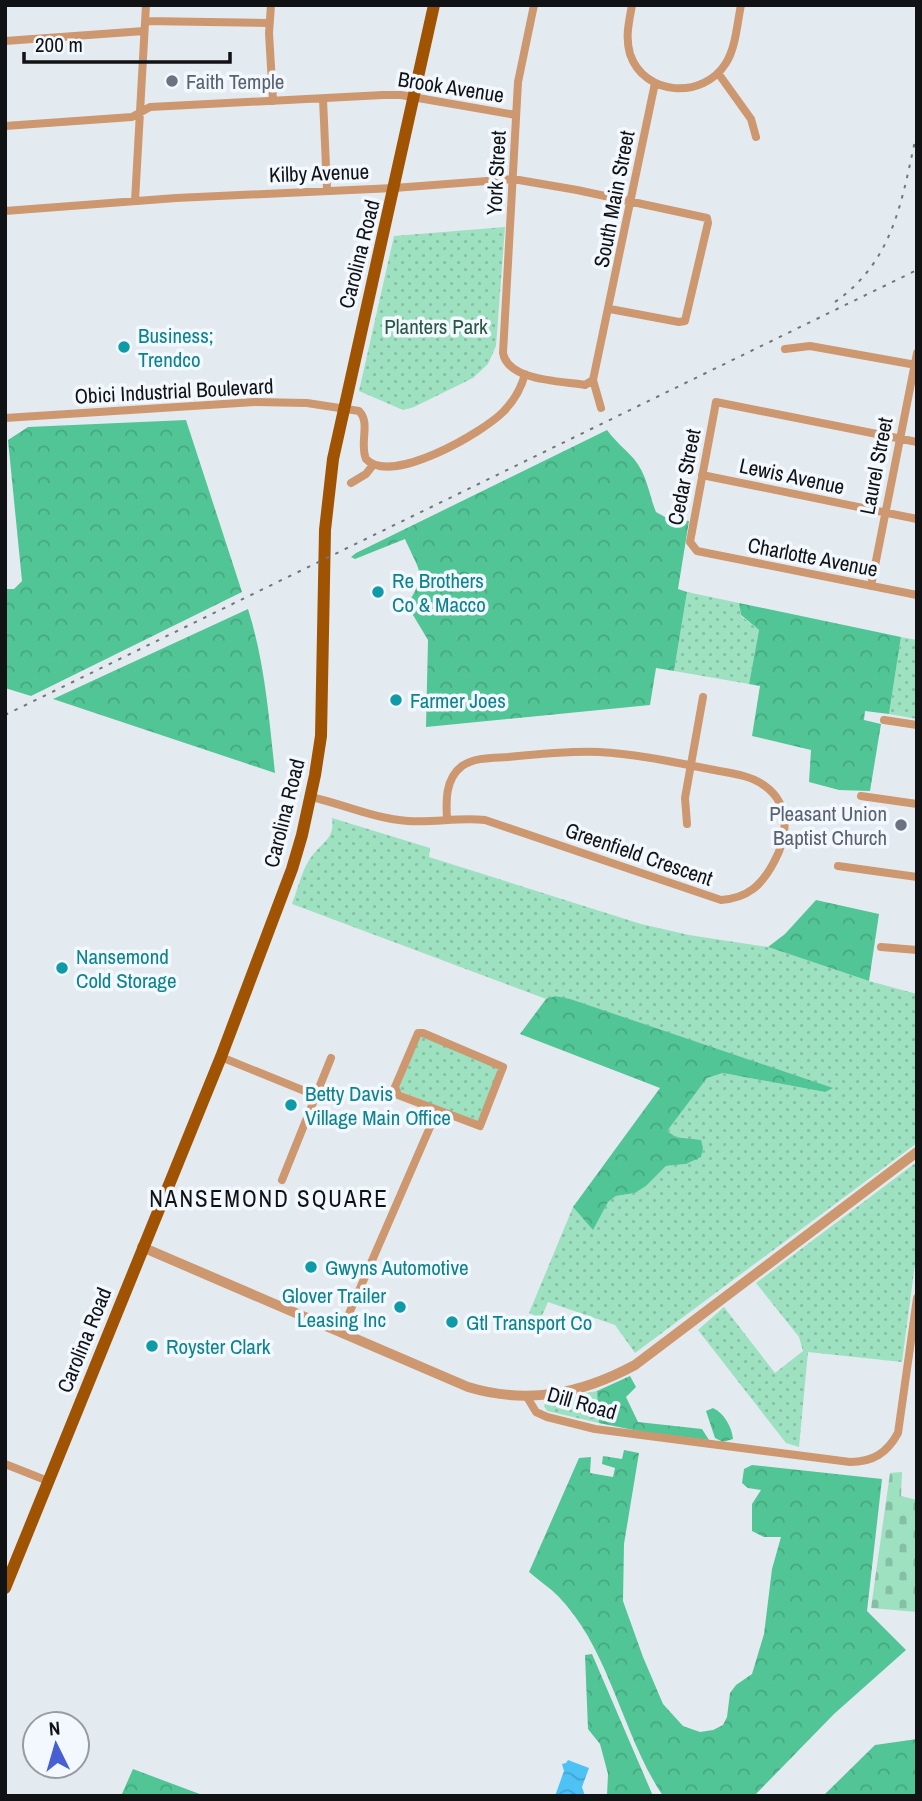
<svg xmlns="http://www.w3.org/2000/svg" width="922" height="1801" viewBox="0 0 922 1801" font-family="'Archivo Narrow',sans-serif">
<defs>
<pattern id="green-dots" width="8" height="8" patternUnits="userSpaceOnUse" patternTransform="scale(1.75)"><rect width="8" height="8" fill="#9de1c0"/><path d="M2 2h.1M6 6h.1" fill="none" stroke="#86c0a4" stroke-width="1.8" stroke-linecap="round"/></pattern>
<pattern id="forest-crowns" width="20" height="18" patternUnits="userSpaceOnUse" patternTransform="scale(1.75)"><rect width="20" height="18" fill="#51c595"/><path d="M2 6a3 3 0 1 1 6 0M12 15a3 3 0 1 1 6 0" fill="none" stroke="#46a880"/></pattern>
<pattern id="cemetery-stones" width="16" height="16" patternUnits="userSpaceOnUse" patternTransform="scale(1.75)"><rect width="16" height="16" fill="#9de1c0"/><path d="M2 7V4a2 2 0 0 1 4 0v3zM10 15v-3a2 2 0 0 1 4 0v3z" fill="#86c0a4"/></pattern>
<pattern id="water-waves" width="16" height="10" patternUnits="userSpaceOnUse" patternTransform="scale(1.75)"><rect width="16" height="10" fill="#4ec1f5"/><path d="M0 5q4-4 8 0t8 0" fill="none" stroke="#43a5d1"/></pattern>
</defs>
<rect width="100%" height="100%" fill="#e4ebf0"/>
<path fill="url(#green-dots)" d="M505,227L496,346L488,364L473,378L414,407L403,410L359,391L394,236Z
M687,592L739,603L741,616L759,630L749,684L674,671Z
M901,637L917,640V719L889,714Z
M332,818L430,848L429,857L641,924L689,935L768,947L869,981L917,994V1143L635,1353L615,1325L548,1302L541,1318L529,1313L573,1207L593,1229L608,1202L616,1196L635,1193L646,1186L666,1166L686,1164L688,1138L676,1137L666,1131L707,1078L723,1073L825,1092L555,996L546,999L292,904C298,889 302,868 312,856C322,842 335,839 332,818Z
M421,1035L500,1069L477,1123L398,1090Z
M914,1164L917,1165V1249L902,1362L808,1352L799,1447L786,1443L698,1330L724,1307L775,1373L803,1351L799,1337L756,1283Z
M597,1391L599,1423L547,1411L544,1406L546,1401L552,1399Z"/>
<path fill="url(#forest-crowns)" d="M186,420L242,592L31,696L5,688V589H14L22,581L8,440L28,427Z
M607,430C615,441 625,449 634,459C647,474 649,495 656,512L665,517L689,521L678,589L687,592L674,671L656,668L650,705L426,727L428,640L407,605C428,572 419,572 405,539L355,559L351,557L356,553Z
M739,603L901,637L889,714L865,711L864,720L881,724L870,791L839,790L809,782L811,750L752,736L760,686L749,684L759,630L741,615Z
M248,609C265,663 269,718 275,773L53,699Z
M816,900L879,914L869,981L768,947L785,934Z
M555,996L570,999L833,1088L825,1092L723,1073L707,1078L667,1131L676,1137L701,1140L703,1148L701,1157L686,1164L666,1166L646,1186L635,1193L616,1196L608,1202L593,1230L573,1207L660,1088L520,1034L546,999Z
M630,1376L636,1387L626,1397L638,1422L702,1429L709,1440L643,1432L599,1423L597,1391Z
M713,1408C724,1413 732,1427 733,1439L723,1442L715,1438L706,1411Z
M624,1450L639,1453L624,1544L623,1601L643,1657L663,1704L683,1726L700,1732L713,1730L723,1725L727,1717L730,1693L736,1685L752,1674L764,1634L772,1569L781,1537H764L752,1531V1504L761,1490L748,1488L742,1483L744,1469L752,1465L882,1479L867,1611L906,1650L834,1714L754,1796H663C622,1735 610,1649 558,1596C549,1587 538,1580 529,1572L579,1458L591,1457L590,1473L613,1477L615,1468L602,1464L603,1456L622,1459Z
M592,1654L653,1796H607L608,1774L600,1744L588,1729L585,1655Z
M917,1739V1796H823L875,1745Z
M133,1769L205,1796H121Z"/>
<path fill="url(#cemetery-stones)" d="M902,1472L901,1496L917,1500V1612L871,1608L890,1473Z"/>
<path fill="url(#water-waves)" d="M568,1760L589,1768L582,1787L585,1796H555L564,1771L562,1764L566,1763Z"/>
<g fill="none" stroke-linecap="round" stroke-linejoin="round">
<path stroke="#cd9770" stroke-width="8" d="M271,5L269,33L273,101
M534,5L518,82L503,353C508,381 561,381 585,385L593,380
M632,5C629,22 625,37 630,54C644,96 703,100 726,63C736,47 737,24 741,5
M145,21L269,23
M5,41L144,31
M718,73L751,119L756,137
M323,99L327,189
M5,126L132,117L150,107L383,95H401L516,115
M135,201L146,5
M5,211L176,198L394,188L513,179L577,190L707,218L708,223L685,321L679,322L610,309
M785,349L810,346L916,365
M601,408L593,380L655,83
M5,418L255,402L307,403L359,411C371,423 359,443 366,459C391,486 482,433 503,412C514,401 521,389 525,374
M917,442L716,402L690,542L697,551L917,595
M702,475L917,519
M351,483L366,474L373,465
M871,586L917,353
M884,720L917,725
M861,796L917,804
M311,797C343,804 375,819 408,821C434,823 459,817 485,820L721,900C748,898 762,885 774,862C788,837 791,805 765,786C749,774 727,773 709,769C673,762 636,754 599,752C569,751 538,754 508,757C493,758 475,757 462,766C445,779 446,801 447,820
M687,824L685,798L703,697
M838,866L917,877
M881,947L917,950
M418,1033H423L503,1067L480,1126L398,1095L395,1087Z
M221,1057L317,1096
M282,1180L331,1058
M341,1332L437,1111
M527,1397L536,1412L547,1417L595,1429L850,1462C873,1462 887,1453 898,1433L917,1298
M5,1464L48,1481"/>
<path stroke="#cd9770" stroke-width="10" d="M142,1247L468,1387C528,1405 581,1394 635,1365L917,1152"/>
<path stroke="#a05403" stroke-width="12" d="M5,1588L221,1057L292,869L302,835L315,775L321,736L325,530L333,459L434,5"/>
<path stroke="#727679" stroke-width="2" stroke-dasharray="3.5 7" stroke-linecap="butt" d="M835,302C895,260 902,198 917,132
M5,715L917,270"/>
</g>
<g fill="#6b7280" stroke="#f2f8fe" stroke-width="2.5">
<circle cx="172" cy="81" r="7"/>
<circle cx="901" cy="825" r="7"/>
</g>
<g fill="#0f9aa8" stroke="#f2f8fe" stroke-width="2.5">
<circle cx="124" cy="347" r="7"/>
<circle cx="378" cy="592" r="7"/>
<circle cx="396" cy="700" r="7"/>
<circle cx="62" cy="968" r="7"/>
<circle cx="291" cy="1105" r="7"/>
<circle cx="311" cy="1267" r="7"/>
<circle cx="400" cy="1307" r="7"/>
<circle cx="452" cy="1322" r="7"/>
<circle cx="152" cy="1346" r="7"/>
</g>
<g text-anchor="middle" dominant-baseline="central" stroke-width="7" stroke-linejoin="round" paint-order="stroke">
<g font-size="21" fill="#5b616d" stroke="#f2f8fe" text-anchor="start">
<text x="186" y="81">Faith Temple</text>
<text x="887" y="813" text-anchor="end">Pleasant Union<tspan x="887" dy="24">Baptist Church</tspan></text>
</g>
<g font-size="21" fill="#101214" stroke="#f2f8fe">
<text transform="translate(451 87) rotate(9)">Brook Avenue</text>
<text transform="translate(319 173) rotate(-2)">Kilby Avenue</text>
<text transform="translate(496 173) rotate(-87)">York Street</text>
<text transform="translate(614 199) rotate(-79)">South Main Street</text>
<text transform="translate(359 254) rotate(-76)">Carolina Road</text>
<text transform="translate(174 391) rotate(-3)">Obici Industrial Boulevard</text>
<text transform="translate(876 466) rotate(-79)">Laurel Street</text>
<text transform="translate(792 476) rotate(12)">Lewis Avenue</text>
<text transform="translate(684 477) rotate(-79)">Cedar Street</text>
<text transform="translate(813 557) rotate(11)">Charlotte Avenue</text>
<text transform="translate(284 813) rotate(-76)">Carolina Road</text>
<text transform="translate(639 854) rotate(19)">Greenfield Crescent</text>
<text transform="translate(84 1340) rotate(-68)">Carolina Road</text>
<text transform="translate(582 1403) rotate(16)">Dill Road</text>
</g>
<g font-size="21" fill="#285743" stroke="#f2f8fe">
<text x="436" y="326">Planters Park</text>
</g>
<g font-size="21" fill="#0d838f" stroke="#f2f8fe" text-anchor="start">
<text x="138" y="335">Business;<tspan x="138" dy="24">Trendco</tspan></text>
<text x="392" y="580">Re Brothers<tspan x="392" dy="24">Co &amp; Macco</tspan></text>
<text x="410" y="700">Farmer Joes</text>
<text x="76" y="956">Nansemond<tspan x="76" dy="24">Cold Storage</tspan></text>
<text x="305" y="1093">Betty Davis<tspan x="305" dy="24">Village Main Office</tspan></text>
<text x="325" y="1267">Gwyns Automotive</text>
<text x="386" y="1295" text-anchor="end">Glover Trailer<tspan x="386" dy="24">Leasing Inc</tspan></text>
<text x="466" y="1322">Gtl Transport Co</text>
<text x="166" y="1346">Royster Clark</text>
</g>
<g font-size="23" letter-spacing="2" fill="#101214" stroke="#f2f8fe">
<text x="269" y="1198">NANSEMOND SQUARE</text>
</g>
</g>
<rect width="922" height="1801" fill="none" stroke="#101214" stroke-width="14"/>
<g transform="translate(56 1745) rotate(355)"><circle r="33" fill="#f2f8fe" stroke="#989ca0" stroke-width="2"/>
<path d="M0-5L12 26L0 18L-12 26Z" fill="#475fd3"/>
<text y="-10" font-size="19" font-weight="bold" text-anchor="middle" fill="#101214">N</text>
</g>
<path d="M24 52v10h206v-10" fill="none" stroke="#101214" stroke-width="3.5"/>
<text x="35" y="52" font-size="21" fill="#101214" stroke="#f2f8fe" stroke-width="5" paint-order="stroke">200 m</text>
</svg>
